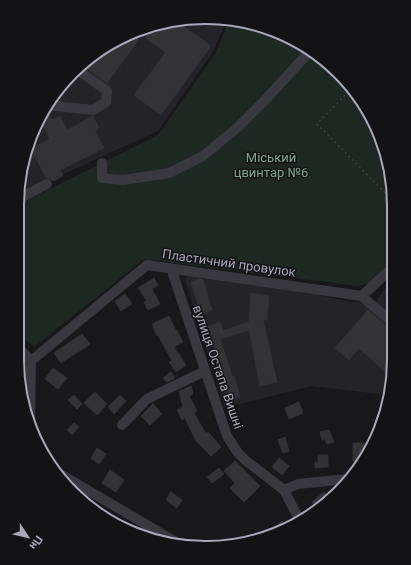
<svg xmlns="http://www.w3.org/2000/svg" width="411" height="565" viewBox="0 0 411 565" font-family="Roboto,sans-serif">
<rect width="100%" height="100%" fill="#181719"/>
<path fill="#242327" d="M227,19L213,52L158,131L22,193L23,157L49,101L91,56L156,23Z
M189,273L319,295L350,302L376,301L393,278L394,372L387,395L311,386L225,408L185,280Z"/>
<path fill="#1e2823" d="M230,19L300,42L355,91L380,133L392,181L393,261L382,273L369,284L358,286L144,259L34,347L18,333L22,203L158,135L215,54Z"/>
<path fill="#333235" stroke="#333136" d="M184,22L182,25L211,46L161,115L134,95L166,52L145,38L154,25L156,23Z
M133,35L139,39L107,83L82,65L91,56Z
M49,115L52,120L60,116L67,130L93,116L99,128L95,131L104,148L60,170L63,176L53,181L50,178H46L35,156L23,164V157L26,152L50,139L40,120Z
M154,278L158,285L152,289L160,304L148,310L144,302L147,301L138,288Z
M200,279L203,280L212,310L201,314L191,282Z
M251,293L269,296L267,320H263L277,382L260,386L249,330L220,339L232,376H234L240,397L228,400L223,379L211,341L205,328L220,322L223,331L249,322Z
M125,294L132,304L121,311L115,301Z
M368,310L389,328L393,329L394,372L392,378L359,348L349,360L335,348Z
M169,316L176,331L177,330L183,342L174,347L186,365L176,372L169,362L172,361L158,335L157,336L152,324Z
M82,334L90,344L61,363L54,353Z
M53,368L67,378L58,389L45,379Z
M171,372L175,378L167,382L163,378Z
M191,386L193,394L189,396L197,411L194,413L206,434L208,432L221,447L211,456L196,441L185,418L182,420L177,410L183,407L179,391Z
M95,392L107,404L97,415L84,403Z
M74,395L82,404L77,409L68,400Z
M120,395L126,401L114,414L108,407Z
M299,402L303,413L289,419L285,408Z
M153,404L162,414L150,425L141,416Z
M74,423L79,427L72,435L67,430Z
M329,430L334,442L327,444L325,439L322,440L320,432Z
M285,437L289,451L283,453L278,440Z
M353,443H367V456L361,462H353Z
M97,448L106,454L99,464L91,458Z
M318,455H328V467L315,468V462H318Z
M279,458L289,466L282,475L272,467Z
M235,461L260,486L244,502L230,488L235,483L224,471Z
M219,468L224,474L212,483L207,477Z
M110,470L124,480L116,492L102,483Z
M171,492L182,500L177,508L166,500Z
M324,492L330,498L318,510L312,502Z
M282,521L289,527L280,532L276,528Z"/>
<g fill="none" stroke-linecap="round" stroke-linejoin="round">
<path stroke="#3e3d46" stroke-width="1.5" stroke-dasharray="2 3" stroke-linecap="butt" d="M352,88L317,124L392,200"/>
<path stroke="#39383f" stroke-width="10" d="M47,105L93,110L106,102L107,91L78,70
M102,163V178L123,180L169,173L203,156L237,128L267,98L310,51
M22,197L47,184
M171,268L227,436L238,453L245,460L284,490L300,521
M362,296L393,267
M362,296C372,306 383,314 393,323
M17,346L31,361L30,423
M31,361L147,265L362,296
M122,425L147,399L205,371
M55,471L181,545
M284,490L298,484L346,479"/>
</g>
<g text-anchor="middle" dominant-baseline="central" stroke-width="3" stroke-linejoin="round" paint-order="stroke">
<g font-size="13" fill="#7da78f" stroke="#131214">
<text x="271" y="157">Міський<tspan x="271" dy="15">цвинтар №6</tspan></text>
</g>
<g font-size="13" fill="#a9a8ba" stroke="#131214">
<text transform="translate(229 263) rotate(8)">Пластичний провулок</text>
<text transform="translate(218 367) rotate(71)">вулиця Остапа Вишні</text>
</g>
</g>
<path d="M0 0H411V565H0ZM205 24H206A181 181 0 0 1 387 205V360A181 181 0 0 1 206 541H205A181 181 0 0 1 24 360V205A181 181 0 0 1 205 24Z" fill="#131214" fill-rule="evenodd"/>
<path fill="none" stroke="#a9a8ba" stroke-width="2" d="M205 24H206A181 181 0 0 1 387 205V360A181 181 0 0 1 206 541H205A181 181 0 0 1 24 360V205A181 181 0 0 1 205 24Z"/>
<g transform="translate(28 537) rotate(125)" stroke="#131214" stroke-width="3" paint-order="stroke">
<path d="M0-3L7 15L0 10L-7 15Z" fill="#a9a8ba"/>
<text y="-6" font-size="11" font-weight="bold" text-anchor="middle" fill="#a9a8ba">Пн</text>
</g>
</svg>
